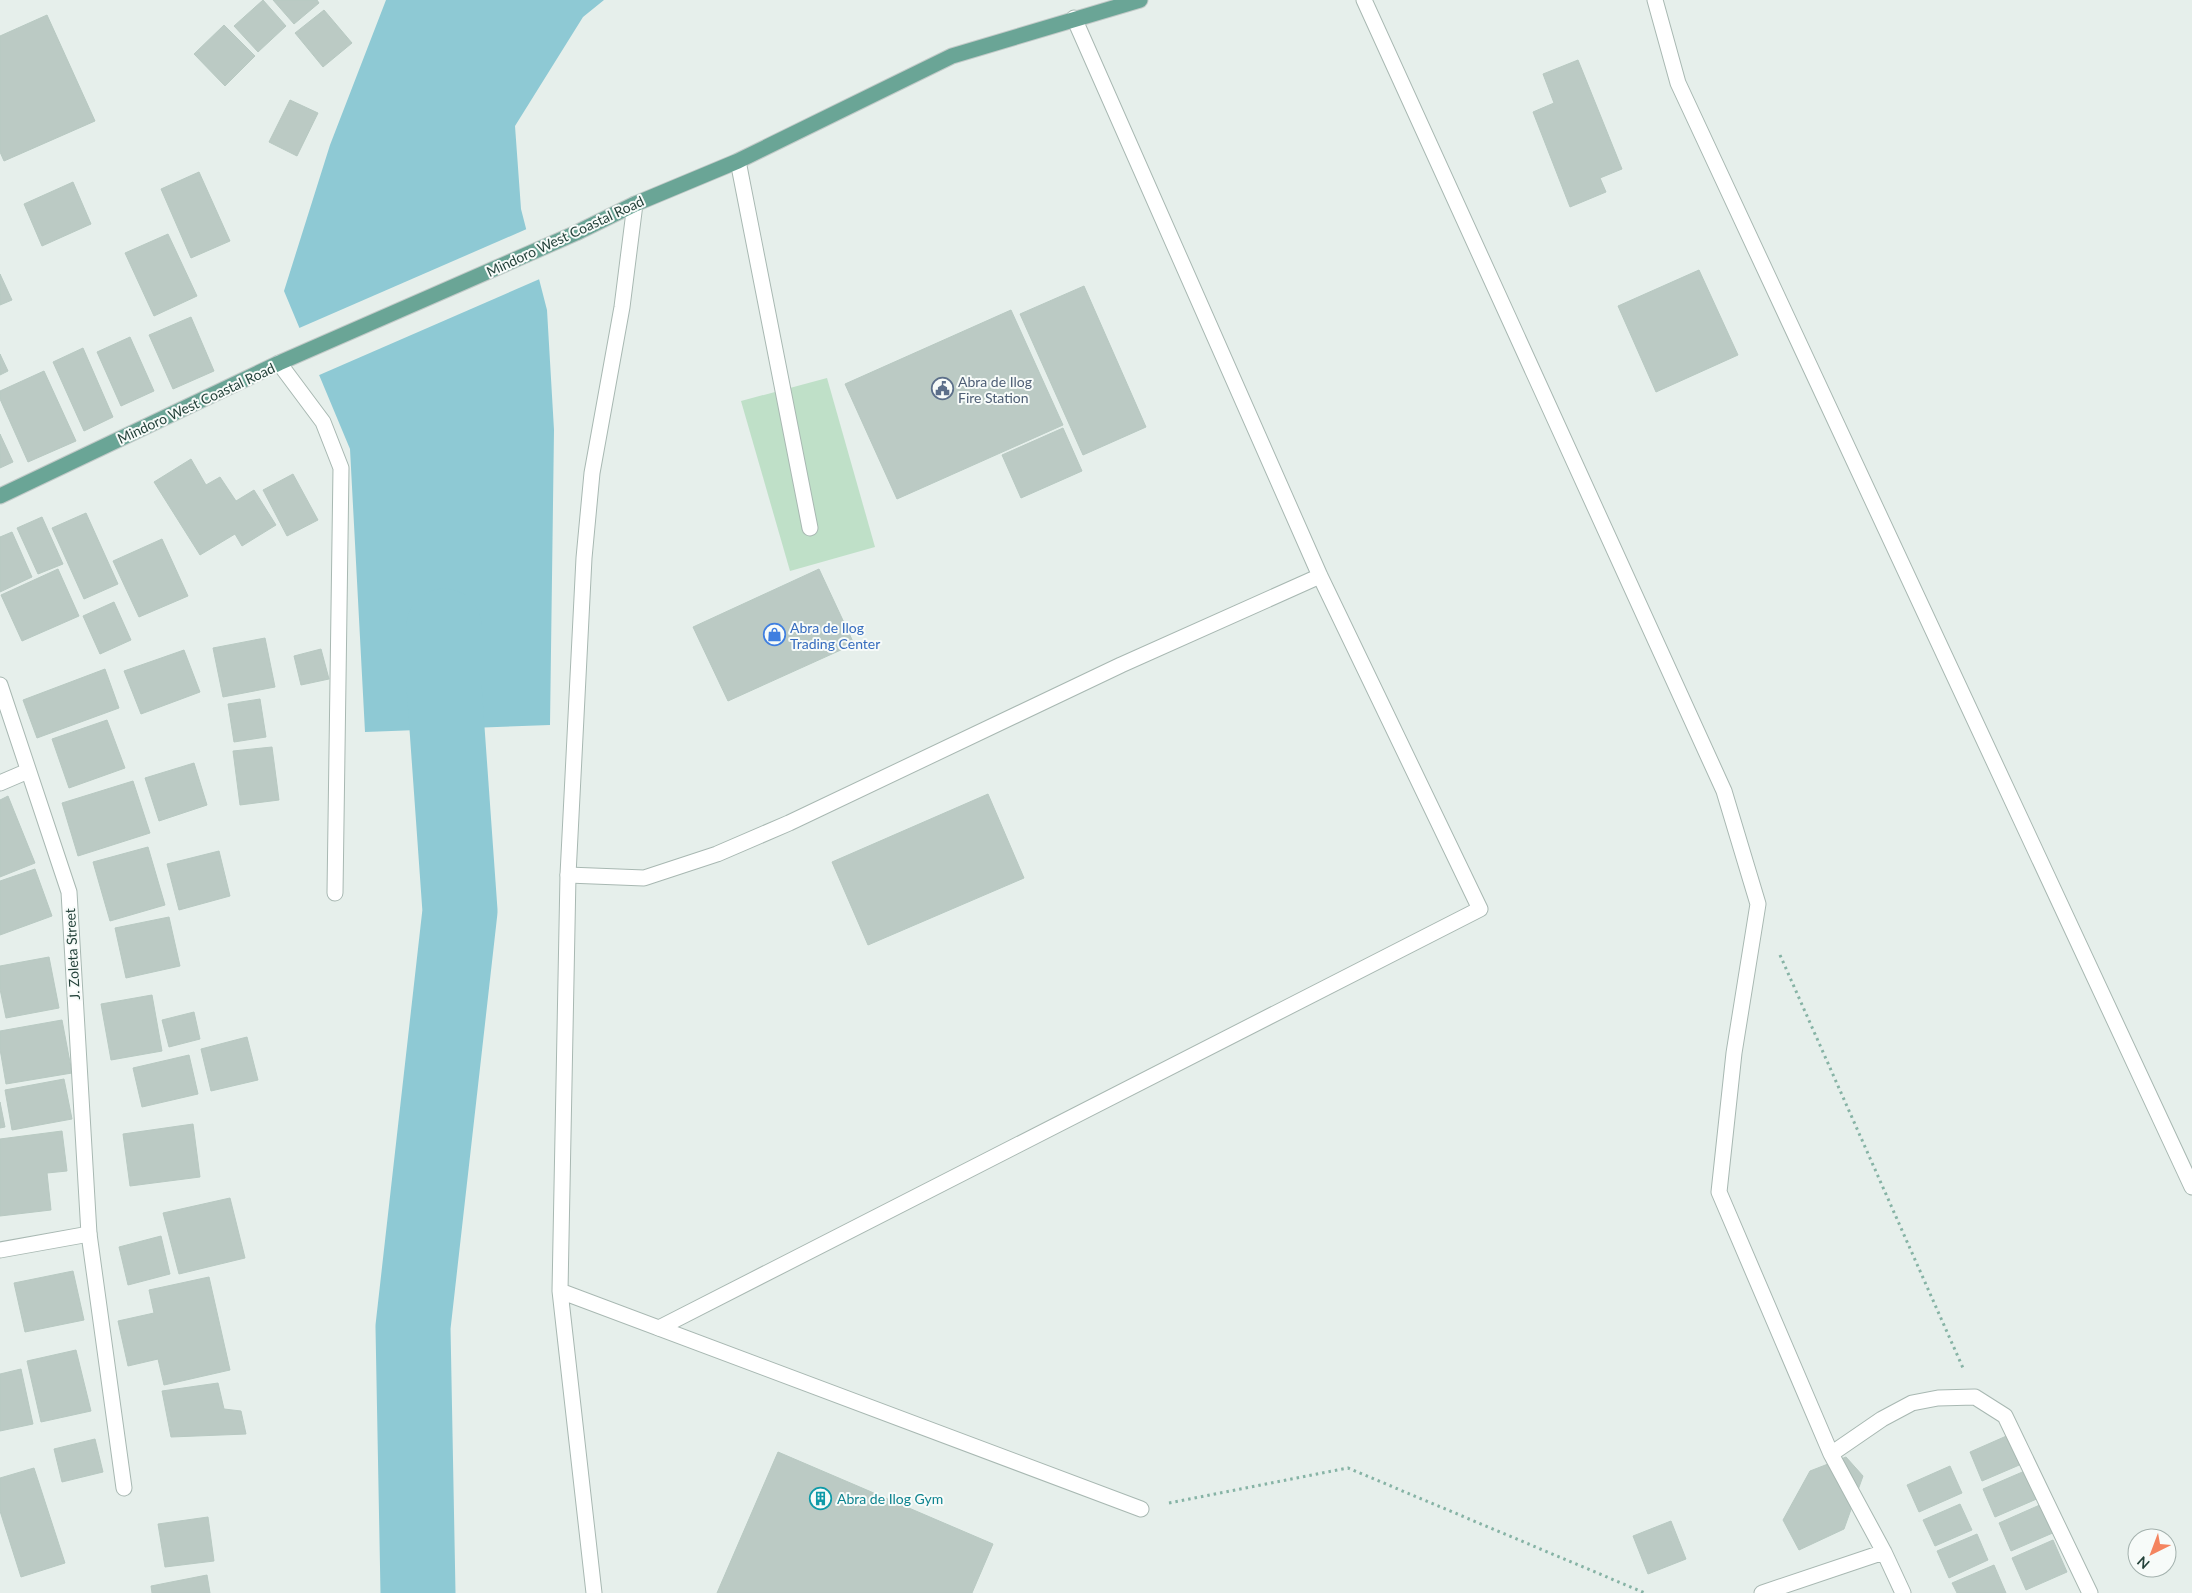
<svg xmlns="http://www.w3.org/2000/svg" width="2192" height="1593" viewBox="0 0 2192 1593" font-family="Lato,sans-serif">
<rect width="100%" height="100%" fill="#e6efeb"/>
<path fill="#bfe0c8" d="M827,378L875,547L790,571L741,401Z"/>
<path fill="#8ec9d4" d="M386,0H604L583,17L515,126L521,209L547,310L554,430L550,725L365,732L350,449L284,291L330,145Z"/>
<path fill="#e6efeb" d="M529,228L542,278L317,376L297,329Z"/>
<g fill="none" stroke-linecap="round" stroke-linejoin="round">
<path stroke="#8ec9d4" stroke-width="75" d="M418,1593L413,1327L460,911L444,686V626"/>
</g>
<path fill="#bbcac4" stroke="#b8c9c2" d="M263,0L286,26L258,52L234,26Z
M273,0H317L319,3L294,24Z
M324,10L352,43L323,67L295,33Z
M47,15L95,121L4,161L0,152V36Z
M224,25L255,56L225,86L194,54Z
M1578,60L1622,169L1600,178L1606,192L1570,207L1533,112L1554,103L1543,74Z
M290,100L318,113L297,156L269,142Z
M199,172L230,241L191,258L161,189Z
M73,182L91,224L42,246L24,204Z
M168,234L197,296L154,316L125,253Z
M1699,270L1738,355L1656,392L1618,306Z
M0,274L12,300L0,305Z
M1084,286L1146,427L1083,455L1020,314Z
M1011,310L1063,425L897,499L845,384Z
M191,317L214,371L173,389L149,335Z
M130,337L154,391L121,406L97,352Z
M83,348L113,417L84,431L53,362Z
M0,354L8,371L0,375Z
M44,371L76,441L28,462L0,399V391Z
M1063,428L1082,471L1021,498L1002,455Z
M0,434L13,462L0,468Z
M191,459L206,485L220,477L236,501L254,490L276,525L242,546L235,534L200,555L154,482Z
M293,474L318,520L287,536L263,490Z
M86,513L118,584L84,599L52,528Z
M42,517L63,564L38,574L17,528Z
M12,532L32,577L0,592V537Z
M162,539L188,596L139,617L113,561Z
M58,569L79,616L22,641L1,595Z
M819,569L854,644L728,701L693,627Z
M114,602L131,640L100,654L83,616Z
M265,638L275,687L223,697L213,648Z
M321,649L329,679L301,685L294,656Z
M184,650L200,692L141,714L124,671Z
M105,669L119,708L37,738L23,700Z
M260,699L266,737L234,742L228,704Z
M107,720L125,768L69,788L52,739Z
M272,747L279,800L240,805L233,751Z
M194,763L207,805L159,821L145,778Z
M133,781L150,833L78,856L62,803Z
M988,794L1024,878L868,945L832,862Z
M8,796L35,863L0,877V800Z
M148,847L165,905L110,921L93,862Z
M219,851L230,896L179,910L167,864Z
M35,869L52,916L0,935V881Z
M169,917L180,966L126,978L115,928Z
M49,957L59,1008L6,1018L0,989V966Z
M152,995L162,1051L111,1060L101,1004Z
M194,1012L200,1039L169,1047L162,1020Z
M62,1020L72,1073L6,1084L0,1049V1031Z
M247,1037L258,1080L211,1091L201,1049Z
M189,1055L198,1094L142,1107L133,1068Z
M64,1079L72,1119L12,1130L5,1090Z
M0,1102L5,1127L0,1128Z
M193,1124L200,1177L130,1186L123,1134Z
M62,1131L67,1171L47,1173L51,1210L0,1216V1139Z
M230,1198L245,1258L179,1274L163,1213Z
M161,1236L170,1274L128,1285L119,1247Z
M73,1271L84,1320L25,1332L14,1283Z
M209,1277L230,1370L164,1385L158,1359L128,1366L118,1321L154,1313L149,1290Z
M76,1350L91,1411L41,1422L27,1361Z
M21,1369L33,1424L0,1431V1374Z
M218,1383L224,1409L241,1411L246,1434L171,1437L162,1391Z
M2011,1434L2024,1463L1982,1481L1970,1452Z
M95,1439L103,1472L62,1482L54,1449Z
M778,1452L993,1544L972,1593H717Z
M1846,1457L1863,1476L1844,1529L1799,1550L1783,1520L1810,1471Z
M1950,1466L1962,1493L1919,1512L1907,1485Z
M34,1468L65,1563L21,1577L0,1511V1478Z
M2027,1470L2039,1498L1995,1517L1983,1489Z
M1960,1504L1972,1530L1935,1546L1923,1520Z
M2042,1504L2055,1532L2011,1551L1999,1523Z
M208,1517L214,1561L165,1567L158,1524Z
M1671,1521L1686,1559L1648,1574L1633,1536Z
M1977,1534L1988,1560L1949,1578L1937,1551Z
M2053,1540L2067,1572L2026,1590L2012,1558Z
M1994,1565L2006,1593H1957L1952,1583Z
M207,1575L210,1593H152L151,1586Z"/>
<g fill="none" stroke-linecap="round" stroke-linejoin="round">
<defs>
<path id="service" d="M738,161L810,528
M568,875L644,878L717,854L789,823L1121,665L1320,576
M89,1234L124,1488
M659,1328L1480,909L1320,576L1074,18"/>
<path id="minor" d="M1364,0L1724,791L1758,904L1734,1053L1719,1192L1831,1454L1884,1552L1903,1593
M1655,0L1678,83L2192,1187
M279,363L323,422L341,468L335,893
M0,685L69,892L89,1234L0,1250
M0,783L28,771
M560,1291L1141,1509
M1831,1454L1882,1419L1912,1403L1938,1398L1975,1397L2005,1416L2090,1593
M594,1593L560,1291L568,875L584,558L592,473L622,307L635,204
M1762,1593L1884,1552"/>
<path id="primary" d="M0,496L279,363L576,233L635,204L738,161L952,56L1140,0"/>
</defs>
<use href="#service" stroke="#a8b8b2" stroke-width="17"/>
<use href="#minor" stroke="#a8b8b2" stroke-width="17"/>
<use href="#primary" stroke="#c2cac8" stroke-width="17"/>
<path stroke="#86b3a5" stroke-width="3" stroke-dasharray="2.5 4" stroke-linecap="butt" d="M1780,955L1963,1368
M1169,1503L1348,1468L1645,1593"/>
<use href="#service" stroke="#fff" stroke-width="15"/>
<use href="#minor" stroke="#fff" stroke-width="15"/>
<use href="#primary" stroke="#6aa596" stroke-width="15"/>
</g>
<defs>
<symbol id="civic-ring" viewBox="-11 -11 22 22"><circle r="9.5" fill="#f7fbf9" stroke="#5c6f8a" stroke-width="1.5"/><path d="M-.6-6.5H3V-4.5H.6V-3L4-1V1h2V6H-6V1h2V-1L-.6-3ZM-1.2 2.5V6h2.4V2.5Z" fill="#5c6f8a"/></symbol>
<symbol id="shop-ring" viewBox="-11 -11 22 22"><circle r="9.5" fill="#f7fbf9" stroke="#3f7fe0" stroke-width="1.5"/><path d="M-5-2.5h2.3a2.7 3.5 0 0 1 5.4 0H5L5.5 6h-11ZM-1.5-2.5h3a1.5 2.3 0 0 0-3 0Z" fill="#3f7fe0"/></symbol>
<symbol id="building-ring" viewBox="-11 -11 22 22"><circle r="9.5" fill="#f7fbf9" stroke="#0f9aa8" stroke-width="1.5"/><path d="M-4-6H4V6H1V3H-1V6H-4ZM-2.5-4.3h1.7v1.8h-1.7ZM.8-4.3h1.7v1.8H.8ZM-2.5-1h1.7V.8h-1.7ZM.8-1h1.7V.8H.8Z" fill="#0f9aa8"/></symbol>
</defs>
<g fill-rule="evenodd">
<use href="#civic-ring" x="930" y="376" width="25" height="25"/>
<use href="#shop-ring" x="762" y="622" width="25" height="25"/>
<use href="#building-ring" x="808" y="1486" width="25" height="25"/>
</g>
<g text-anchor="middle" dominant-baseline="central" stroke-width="4" stroke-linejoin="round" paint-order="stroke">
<g font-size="14" fill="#24423a" stroke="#f7fbf9">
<text transform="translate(565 236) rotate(-25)">Mindoro West Coastal Road</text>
<text transform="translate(196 403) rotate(-25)">Mindoro West Coastal Road</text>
<text transform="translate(72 954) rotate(-93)">J. Zoleta Street</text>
</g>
<g font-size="14" fill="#4e5e75" stroke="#f7fbf9" text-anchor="start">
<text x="958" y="381">Abra de Ilog<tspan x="958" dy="16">Fire Station</tspan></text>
</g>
<g font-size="14" fill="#366cbe" stroke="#f7fbf9" text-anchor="start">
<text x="790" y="627">Abra de Ilog<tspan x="790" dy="16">Trading Center</tspan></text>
</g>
<g font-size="14" fill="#0d838f" stroke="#f7fbf9" text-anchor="start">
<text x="837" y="1498">Abra de Ilog Gym</text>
</g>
</g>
<g transform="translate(2152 1553) rotate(222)"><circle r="24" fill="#f7fbf9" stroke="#a3b1ad"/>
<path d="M0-4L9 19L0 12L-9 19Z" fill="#f4845f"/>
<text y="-8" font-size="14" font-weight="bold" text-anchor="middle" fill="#24423a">N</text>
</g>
</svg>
